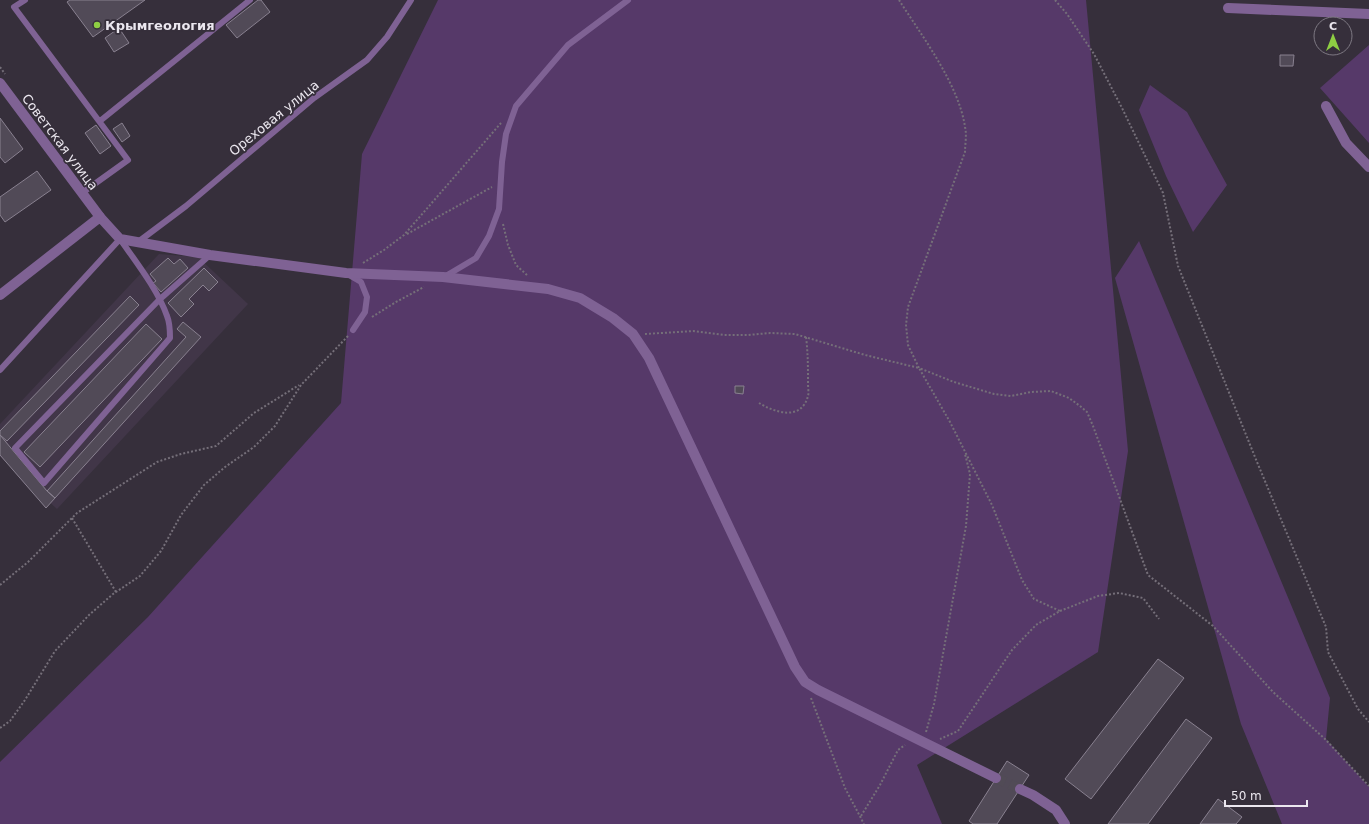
<svg xmlns="http://www.w3.org/2000/svg" width="1369" height="824" viewBox="0 0 1369 824" font-family="'DejaVu Sans',sans-serif">
<rect width="100%" height="100%" fill="#362f3b"/>
<path fill="#413648" d="M159,254L198,257L248,304L57,509L0,456V424Z"/>
<path fill="#563969" d="M438,0H1086L1128,451L1098,652L917,765L942,824H0V762L148,617L341,403L362,154Z
M1369,45V143L1320,88Z
M1150,85L1187,112L1227,185L1193,232L1166,176L1139,110Z
M1139,241L1330,698L1326,739L1369,787V824H1282L1241,724L1115,278Z"/>
<path fill="#514a57" stroke="#898190" d="M70,0H145L93,37L67,2Z
M258,0H261L270,12L237,38L226,25Z
M119,28L129,43L114,52L105,38Z
M1280,55H1294L1293,66H1280Z
M0,118L23,149L5,163L0,157Z
M122,123L130,136L122,142L113,129Z
M96,125L111,146L100,154L85,133Z
M37,171L51,190L5,222L0,215V197Z
M168,258L174,264L180,259L188,268L161,292L153,283L156,281L150,274Z
M204,268L218,282L209,291L203,285L189,299L194,304L181,317L168,303Z
M130,296L139,305L7,441L0,435V431Z
M183,322L201,337L55,498L47,491L186,337L177,329Z
M146,324L162,339L40,467L24,452Z
M735,386H744L743,394L735,393Z
M0,435L47,491L55,498L46,508L0,455Z
M1158,659L1184,678L1091,799L1065,779Z
M1186,719L1212,738L1148,824H1108Z
M1007,761L1029,775L997,824H973L969,821Z
M1218,799L1242,817L1236,824H1200Z"/>
<g fill="none" stroke-linecap="round" stroke-linejoin="round">
<path stroke="#514b56" stroke-width="10" stroke-dasharray="10 5" stroke-linecap="butt" d="M996,778L1020,789"/>
<path stroke="#756f79" stroke-width="2" stroke-dasharray="2 2" stroke-linecap="butt" d="M899,0C922,36 959,85 965,127C967,135 965,144 965,152L908,307L906,325L908,345L919,368L954,382L994,394L1011,396L1031,392L1051,391L1069,398L1080,406L1087,412L1093,426L1148,575L1213,626L1273,692L1325,739L1369,786
M1055,0L1067,14L1094,54L1122,108L1163,193L1178,266L1257,462L1326,627L1328,652L1358,709L1369,722
M0,67L5,74
M503,224L508,245L516,265L528,276
M407,234L492,187
M363,263L384,250L404,235L501,123
M372,317L396,302L424,287
M645,334L693,331L724,335H748L770,333L795,334L865,355L919,368L950,422L992,505L1022,580L1034,599L1060,611L1036,625L1012,650L958,731L940,739
M759,403C774,412 801,422 808,396C809,393 808,388 808,384C808,368 808,353 806,337
M72,518L116,592
M0,585L28,562L77,513L157,462L181,454L216,446L254,413L299,385
M1060,611L1098,596L1119,593L1143,598L1159,619
M811,698L845,788L864,824
M0,728L10,721L25,700L55,651L89,615L113,594L140,576L161,551L181,515L204,485L225,467L254,447L275,426L301,385L348,336
M926,732L934,704L966,526L970,474L965,454
M861,816L880,785L898,750L905,745"/>
<path stroke="#7f6294" stroke-width="6" d="M25,0L14,7L128,160L82,193
M100,121L250,0
M138,242L186,206L314,98L367,60L387,37L411,0
M349,275L361,282L367,297L365,312L353,330
M444,277L476,258L489,236L499,209L502,162L506,134L516,106L568,45L628,0
M0,370L120,239C136,262 158,290 167,316C170,323 170,331 170,338L44,483L15,448L159,300L210,255"/>
<path stroke="#7f6294" stroke-width="10" d="M1228,8L1369,14
M1326,106L1346,143L1369,167
M0,295L100,217L120,239L210,255L346,273L443,277L548,289L580,298L613,318L633,334L649,358L795,667L805,682L818,690L996,778
M1020,789L1033,795L1056,810L1065,824"/>
<path stroke="#7f6294" stroke-width="10" d="M0,83L100,217"/>
</g>
<circle fill="#8ece43" stroke="#362f3b" stroke-width="1.5" cx="97" cy="25" r="4"/>
<g text-anchor="middle" dominant-baseline="central" stroke-width="3.5" stroke-linejoin="round" paint-order="stroke">
<g font-size="13" font-weight="bold" fill="#ebe7ef" stroke="#362f3b" text-anchor="start">
<text x="105" y="25">Крымгеология</text>
</g>
<g font-size="13" fill="#ebe7ef" stroke="#362f3b">
<text transform="translate(274 118) rotate(-39)">Ореховая улица</text>
<text transform="translate(60 142) rotate(53)">Советская улица</text>
</g>
</g>
<g transform="translate(1333 36)"><circle r="19" fill="#362f3b" stroke="#7e7983"/>
<path d="M0-3L7 15L0 10L-7 15Z" fill="#8ece43"/>
<text y="-6" font-size="11" font-weight="bold" text-anchor="middle" fill="#ebe7ef">С</text>
</g>
<path d="M1225 800v6h82v-6" fill="none" stroke="#ebe7ef" stroke-width="2"/>
<text x="1231" y="800" font-size="12" fill="#ebe7ef" stroke="#362f3b" stroke-width="3" paint-order="stroke">50 m</text>
</svg>
